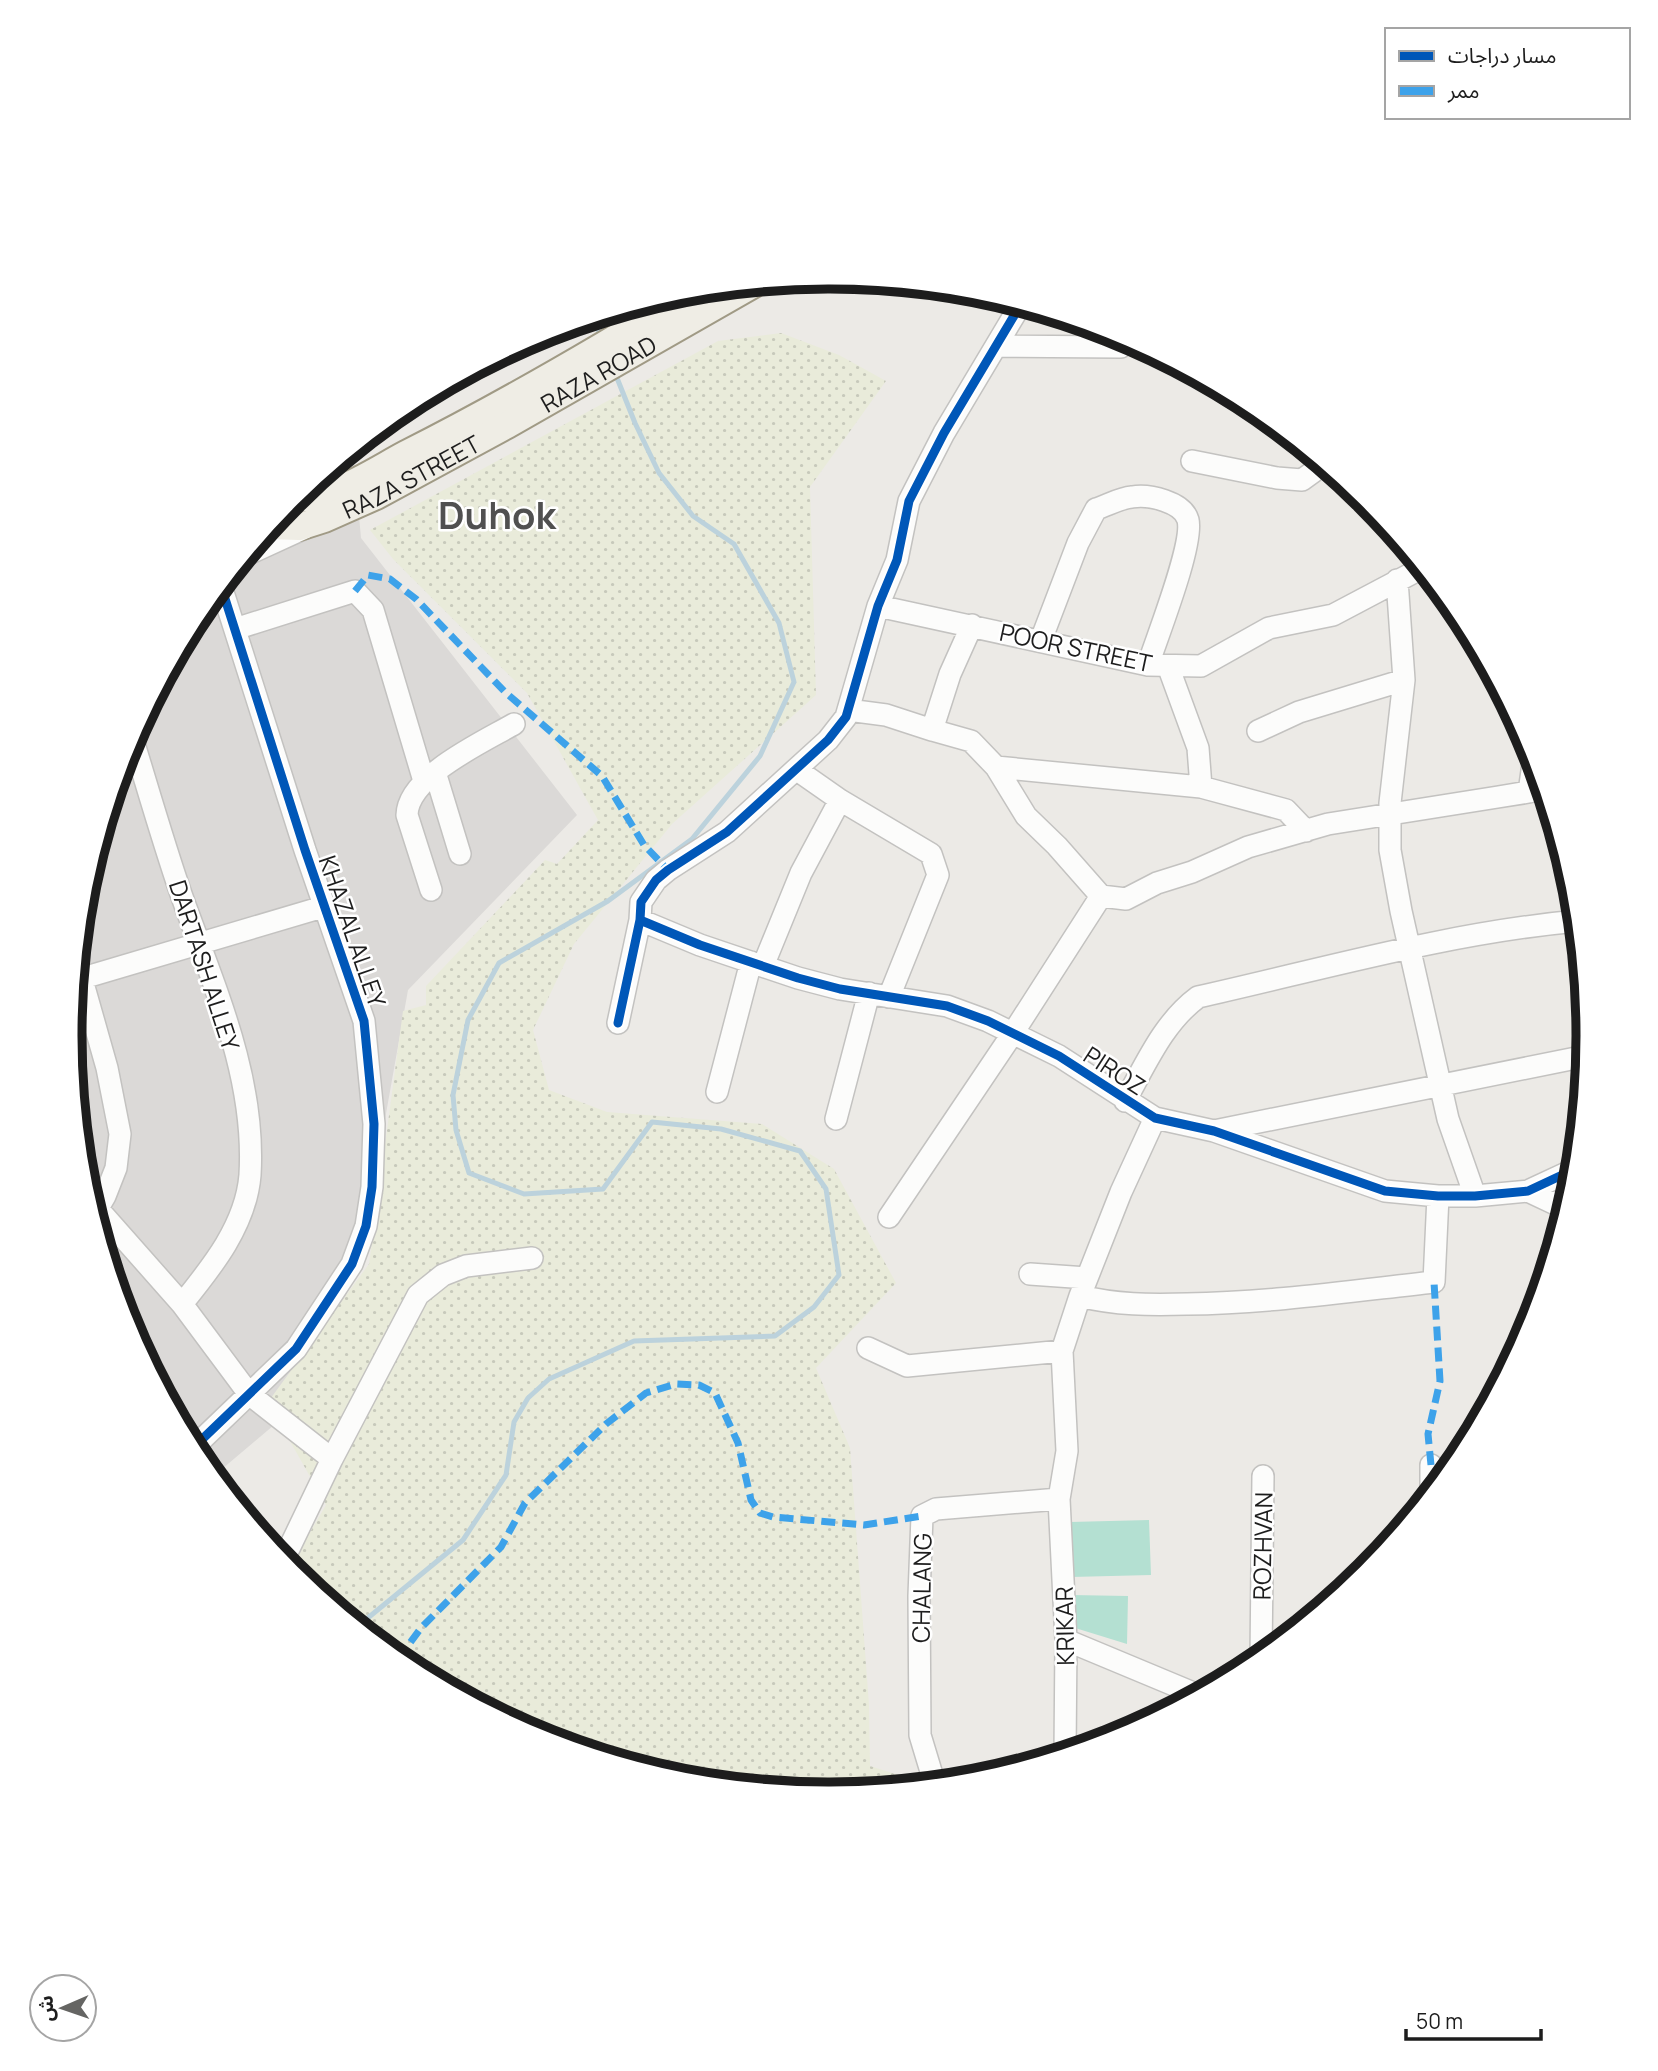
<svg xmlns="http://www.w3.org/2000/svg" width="1658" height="2071" viewBox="0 0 1658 2071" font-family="Manrope,'Noto Sans Arabic',sans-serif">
<defs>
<pattern id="farmland-dots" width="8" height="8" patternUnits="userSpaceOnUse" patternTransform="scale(1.75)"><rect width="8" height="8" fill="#e9ebda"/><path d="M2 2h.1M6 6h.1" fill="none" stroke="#c7c9bb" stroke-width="1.8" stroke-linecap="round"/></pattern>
</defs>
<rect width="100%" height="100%" fill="#eceae6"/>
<path fill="#dbd9d7" d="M353,449L361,538L577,815L408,990L366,1226L320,1386L222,1469L207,1468L198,1457L128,1326L85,1183L70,1035L85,887L128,745L198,613L293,499Z"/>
<path fill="url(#farmland-dots)" d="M575,323L417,413L412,402L539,334Z
M781,333L839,355L886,381L810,487L816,695L672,824L574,944L533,1030L549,1090L607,1112L762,1124L834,1169L896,1283L816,1368L850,1448L869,1705L870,1766L930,1785L829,1794L681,1780L538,1737L407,1666L289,1568L326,1505L268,1402L369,1264L403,1011L426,1005V986L545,860L557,864L598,820L527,693L393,559L370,530L718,341Z"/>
<path fill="#b4e0d2" d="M1149,1520L1151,1575L1071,1577L1070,1522Z
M1071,1595L1128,1596L1127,1644L1072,1627Z"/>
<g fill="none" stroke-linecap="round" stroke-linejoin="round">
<path stroke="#bcd2dc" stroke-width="5" d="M593,318L601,337
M358,1626L463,1540L506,1475L514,1422L528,1398L549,1379L634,1341L775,1336L814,1307L839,1275L826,1189L800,1151L721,1129L652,1122L603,1189L524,1194L469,1173L456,1130L453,1095L468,1020L499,963L608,901L692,839L760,756L794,682L779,623L734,544L693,516L659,473L635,423L615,373"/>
<defs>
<path id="minor" d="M997,346L1121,347
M1192,461L1277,478L1302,480L1313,472L1320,461
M246,555L305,528
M1397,580L1404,680L1390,803V850L1401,911L1448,1119L1475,1196
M878,606L1148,665L1201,666L1269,628L1333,615L1422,568
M972,625L950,674L932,730L971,741L996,767L1026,816L1057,846L1101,896L1126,899L1157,883L1192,872L1248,847L1328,824L1498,797L1529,792L1543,787
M235,629L355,591L373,610L424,781
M1041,640L1078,543L1096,509C1108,505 1120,498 1132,497C1149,494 1183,502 1188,520C1194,544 1157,637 1148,665
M1168,666L1198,748L1201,787
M848,710L886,715L932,730
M1258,731L1299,712L1404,680
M132,737C148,789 163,842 181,894C213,984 256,1076 250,1175C246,1225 212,1267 182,1304
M996,767L1201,787L1286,810L1306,831
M797,770L840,800L931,854L938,875L889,997
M435,772L460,854
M1529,792L1534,757
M431,890L407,815C408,776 483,742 514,724
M640,920L700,945L798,978L840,989L947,1006L988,1021L1059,1056L1155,1118L1214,1131L1385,1191L1438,1196H1475L1528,1191L1575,1169
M77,962L107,1068L120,1134L116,1168L105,1196L94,1215
M763,966L801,873L840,800
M83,978L326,906
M618,1023L640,920L641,902L656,880L668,870L727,832L828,740L846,717L878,606L897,560L909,501L944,433L1021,304
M717,1092L751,962
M1125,1101C1146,1064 1163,1023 1198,997C1323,969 1448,933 1577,921
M836,1119L869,993
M1214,1131L1586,1056
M1528,1191L1566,1209
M98,1209L182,1304L249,1394L332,1459L283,1561
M889,1217L1013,1033L1101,896
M1030,1274L1087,1278
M1080,1296C1116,1305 1150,1305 1187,1304C1269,1303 1352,1291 1434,1282L1438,1196
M868,1348L907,1366L1062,1351
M193,1448L296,1349L352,1264L366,1226L372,1187L374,1124L364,1021L305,850L221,586
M332,1459L418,1295L443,1275L466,1266L532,1258
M1431,1493V1465
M1066,1640L1198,1695
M1261,1658L1263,1476
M1065,1753L1066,1640L1059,1499L1067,1451L1062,1351L1080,1296L1121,1192L1155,1118
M951,1783L933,1778L920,1735L919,1596L922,1516L936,1509L1059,1499"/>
<g id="major">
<path d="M292,499C331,501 372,472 406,454C505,404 601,348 695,290"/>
<path id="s1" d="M270,526L299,527L324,519L376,496L507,425L754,284"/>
</g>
</defs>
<use href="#minor" stroke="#c3c2c0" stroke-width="24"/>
<use href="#major" stroke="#a09a85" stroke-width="30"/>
<use href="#minor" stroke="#fcfcfb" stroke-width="21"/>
<use href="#major" stroke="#efede5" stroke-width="26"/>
<path stroke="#3da2ea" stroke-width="7" stroke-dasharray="14 7" stroke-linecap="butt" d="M355,591L368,575L390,579L416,599L505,692L602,776L644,845L668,870
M1431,1465L1428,1434L1440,1381L1434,1282
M398,1659L421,1628L501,1547L525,1503L606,1424L646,1393L676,1384L699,1385L715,1393L738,1443L751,1500L760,1513L773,1517L864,1525L922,1516"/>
<defs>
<path id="cycleway" d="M640,920L700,945L798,978L840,989L947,1006L988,1021L1059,1056L1155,1118L1214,1131L1385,1191L1438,1196H1475L1528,1191L1575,1169
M618,1023L640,920L641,902L656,880L668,870L727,832L828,740L846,717L878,606L897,560L909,501L944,433L1021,304
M193,1448L296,1349L352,1264L366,1226L372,1187L374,1124L364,1021L305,850L221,586"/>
</defs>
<use href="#cycleway" stroke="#fff" stroke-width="13"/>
<use href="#cycleway" stroke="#0057b8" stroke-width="9"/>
</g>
<g text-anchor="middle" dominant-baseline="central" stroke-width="5" stroke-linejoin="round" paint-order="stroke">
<g font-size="24" fill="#1d1d1d" stroke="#fff">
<text stroke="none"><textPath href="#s1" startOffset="366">RAZA ROAD</textPath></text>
<text stroke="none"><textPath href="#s1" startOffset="152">RAZA STREET</textPath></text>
<text transform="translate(1076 647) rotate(12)">POOR STREET</text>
<text transform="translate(353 931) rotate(71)">KHAZAL ALLEY</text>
<text transform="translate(205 965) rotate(72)">DARTASH ALLEY</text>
<text transform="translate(1115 1070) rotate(33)">PIROZ</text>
<text transform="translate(1262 1546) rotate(-89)">ROZHVAN</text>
<text transform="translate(921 1588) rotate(-89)">CHALANG</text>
<text transform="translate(1064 1626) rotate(-91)">KRIKAR</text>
</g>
<g font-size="38" font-weight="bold" fill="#505050" stroke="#fff">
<text x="497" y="514">Duhok</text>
</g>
</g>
<path d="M0 0H1658V2071H0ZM828 289H830A746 746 0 0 1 1576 1035V1036A746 746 0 0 1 830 1782H828A746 746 0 0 1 82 1036V1035A746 746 0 0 1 828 289Z" fill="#fff" fill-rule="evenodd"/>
<path fill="none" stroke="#1d1d1d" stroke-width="9" d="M828 289H830A746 746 0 0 1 1576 1035V1036A746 746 0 0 1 830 1782H828A746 746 0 0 1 82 1036V1035A746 746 0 0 1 828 289Z"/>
<rect x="1385" y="28" width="245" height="91" fill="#ffffff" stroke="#a5a5a5" stroke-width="2"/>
<rect x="1399" y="51" width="35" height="10" fill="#0057b8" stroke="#a5a5a5" stroke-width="2"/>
<text x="1448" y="63" font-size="21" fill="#1d1d1d">مسار دراجات</text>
<rect x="1399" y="86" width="35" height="10" fill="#3da2ea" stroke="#a5a5a5" stroke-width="2"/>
<text x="1448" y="98" font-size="21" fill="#1d1d1d">ممر</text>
<g transform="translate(63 2008) rotate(268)"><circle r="33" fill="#ffffff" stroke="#a5a5a5" stroke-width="2"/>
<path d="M0-5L12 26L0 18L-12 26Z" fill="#656563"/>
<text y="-10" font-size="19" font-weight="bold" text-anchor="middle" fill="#1d1d1d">ش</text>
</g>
<path d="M1406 2029v10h135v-10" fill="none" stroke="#1d1d1d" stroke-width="3.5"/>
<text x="1416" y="2029" font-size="21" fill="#1d1d1d" stroke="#ffffff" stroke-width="5" paint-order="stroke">50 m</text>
</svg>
